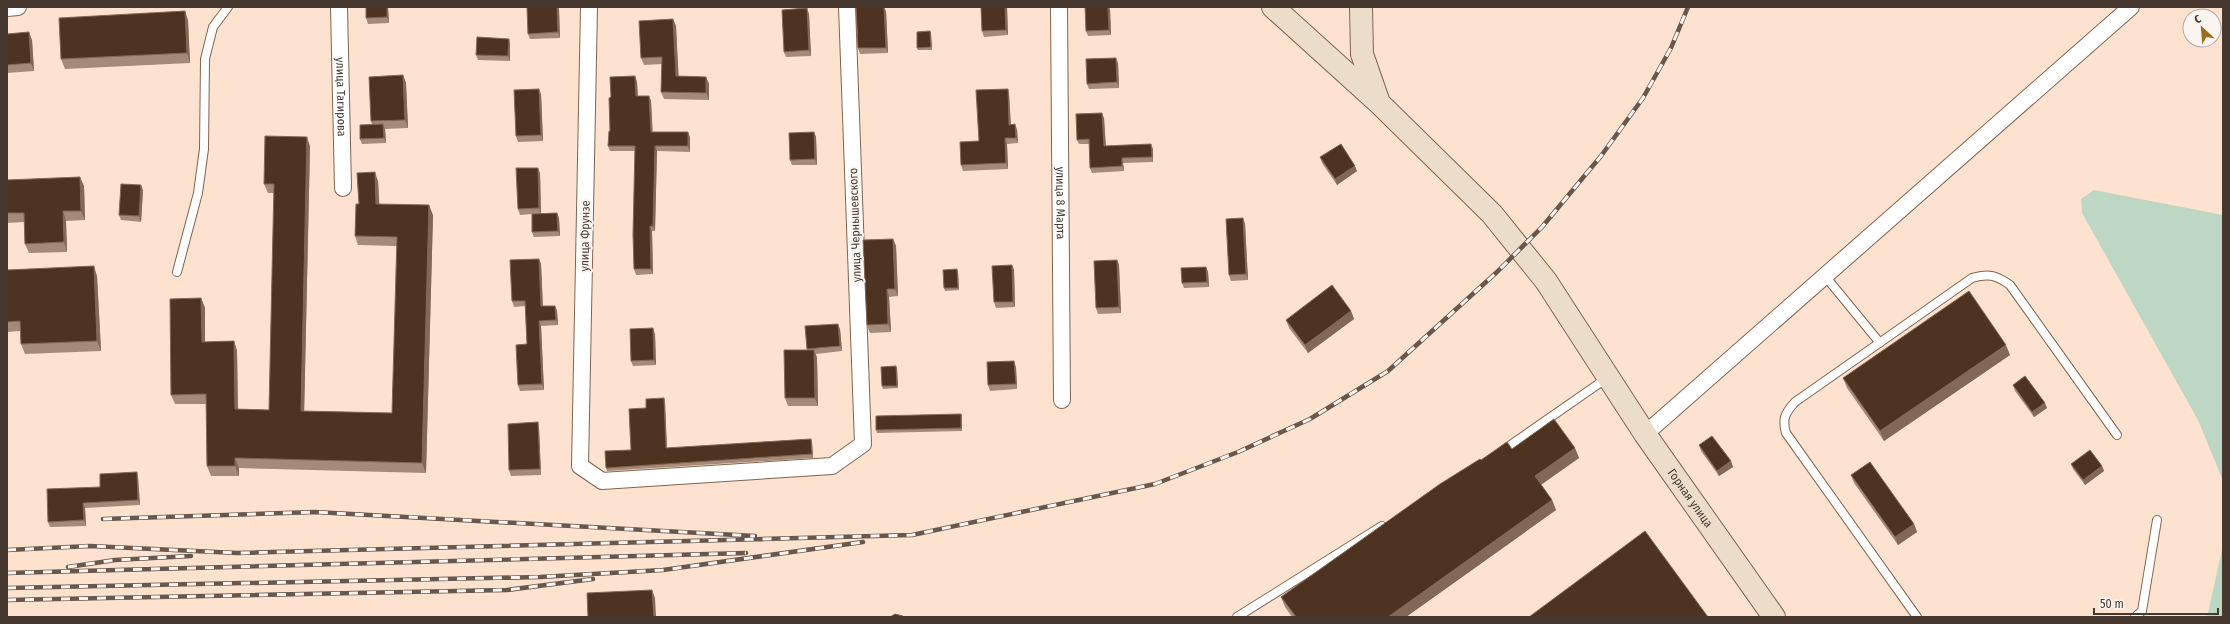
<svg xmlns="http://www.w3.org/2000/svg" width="2230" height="624" viewBox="0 0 2230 624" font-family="'Fira Sans Condensed',sans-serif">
<rect width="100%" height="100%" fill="#fee2d0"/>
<path fill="#bed7c5" d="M2094,190L2223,215V481L2198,420L2082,213L2081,199Z
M2223,545V617H2207Z"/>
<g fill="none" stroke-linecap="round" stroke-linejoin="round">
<defs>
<path id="service" d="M177,272L198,193L204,149L205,59L213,27L228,7
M1825,276L1880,343
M1502,451L1607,378
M1237,617L1382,526
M1917,617L1786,433C1782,419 1785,413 1795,402L1972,278C1988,273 1996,275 2010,285L2117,435
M2135,617L2142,611L2157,520"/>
<g id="minor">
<path id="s1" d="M339,7L343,188"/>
<path d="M589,7L580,466L602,481L832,466L863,444L847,7"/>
<path id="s2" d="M1059,7L1062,400"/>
<path d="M7,8L18,7"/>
<path d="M1645,434L2131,7"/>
</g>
<g id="secondary">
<path d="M1273,7L1377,101"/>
<path id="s3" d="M1361,7L1362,54L1379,103L1492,214L1546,281L1645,434L1774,617"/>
</g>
</defs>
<use href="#service" stroke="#826350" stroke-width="10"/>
<use href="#minor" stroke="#826350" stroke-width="18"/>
<use href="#secondary" stroke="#826350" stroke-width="24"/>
<use href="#service" stroke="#fff" stroke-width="8"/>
<use href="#minor" stroke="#fff" stroke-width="16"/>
<use href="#secondary" stroke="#ebddc9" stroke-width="22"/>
<defs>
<path id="rail" d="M103,519L315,512L755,536
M7,550L90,546L237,553L912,535L1155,484L1238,452L1310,419L1388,371L1497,272L1542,227L1601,156L1643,98L1671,48L1688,7
M68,567L115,560L191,556
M7,573L746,553
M7,588L540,577L663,570L863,542
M7,600L507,590L593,579"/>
</defs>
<use href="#rail" stroke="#67574c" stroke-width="4.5"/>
<use href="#rail" stroke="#fbf4f0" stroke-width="3" stroke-dasharray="9" stroke-linecap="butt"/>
</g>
<path fill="#a68a78" d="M366,7H388L389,23L368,24L366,18Z
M527,7H558L559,9L560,38L530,39L528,34Z
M981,7H1007L1008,35L984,37L982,31Z
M1110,9L1111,35L1088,36L1086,31Z
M185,11L188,21L190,63L65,69L61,59Z
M886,11L888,53L860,54L858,48Z
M809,14L811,56L786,57L784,52Z
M673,19L676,26L678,76L706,77L709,84V100L664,99L661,92L662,64L644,65L641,58Z
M930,31L931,34L932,50H918L917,48Z
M7,34L32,40L34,71L7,73Z
M509,39L510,44V61L478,60L476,55Z
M1118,63L1119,88L1089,89L1087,84Z
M403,75L406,83L408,128L385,129L386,143L362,144L360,139L372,125L371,121Z
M635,76L637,82L638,96H649L651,101L652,132L690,137V152L657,151L655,231H652L653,274L636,275L634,269L635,151H610L608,146L610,131L611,97Z
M1008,89L1009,94L1011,125L1015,124L1017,130L1018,143L1007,144L1008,169L963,171L961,165L979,141Z
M541,94L543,141L518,142L516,136Z
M1104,118L1106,146L1153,149V162L1123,163L1124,171L1092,173L1090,168L1089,144H1079L1077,140Z
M814,132L816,137L817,165H792L790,160Z
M310,146L304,411L392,413L397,246L358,245L355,236L359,204L378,181L379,204L433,215L426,473L239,468V476H211L207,466L206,404H175L171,395L201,298L205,308V342L234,341L237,351L238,409L269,410L274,193H268L264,184Z
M1320,157L1357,171L1337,185L1322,163Z
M540,173L541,213H557L559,218L560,236L534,237L532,232V214L520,215L518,209Z
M7,180L84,186L85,220L66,221L67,252L29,253L25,244L24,222L7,223Z
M143,190L141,222L121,220L119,215Z
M1243,218L1245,224L1248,280L1231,281L1229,275Z
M893,239L896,246L898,296L889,297L891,332L870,333L867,325Z
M539,259L541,264L543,306H555L557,311L558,325L541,326L544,390L520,391L518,385L527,344L525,306L514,307L512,301Z
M1117,260L1119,265L1121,313L1098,314L1096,308Z
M1012,265L1014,270L1015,307L996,308L994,302Z
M1206,267L1208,272L1209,287L1184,288L1182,283Z
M7,270L97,276L101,351L25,354L21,344L20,331L7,332Z
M958,272L959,290L945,291L944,288Z
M1351,311L1354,319L1308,353L1289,328L1286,320Z
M840,329L842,351L816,354L817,358L818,406H788L785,398L807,350V349Z
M655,334L656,365L633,366L631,361Z
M2010,355L1884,441L1847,388L1843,378Z
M896,366L897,369L898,388L883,389L882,386Z
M1016,367L1017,389L990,391L988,385Z
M2013,385L2047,408L2034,417L2015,391Z
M664,398L665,402L667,448L811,439L812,442L813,458L607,471L606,468L631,450L646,408Z
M961,414L962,416V431L877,433L876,430Z
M539,428L541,475L511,476L509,470Z
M1699,445L1731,461L1733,467L1719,476L1701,451Z
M1575,448L1579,458L1541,485L1552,500L1556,510L1406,617H1292L1285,607L1281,597L1481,460L1512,449Z
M2071,464L2102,466L2104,471L2085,485L2073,469Z
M1851,475L1914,524L1917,532L1898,545L1854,483Z
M138,477L140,505L85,508L86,526L50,527L48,522L100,487Z"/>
<path fill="#836856" d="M387,7H388L389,23L387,17Z
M557,7H558L559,9L560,38L558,32Z
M884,7L886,11L888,53L886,48Z
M1005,7H1007L1008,35L1006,30Z
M1108,7H1109L1110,9L1111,35L1109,30Z
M807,8L809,14L811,56L809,50Z
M185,11L188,21L190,63L187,53Z
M673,19L676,26L679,83L676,76Z
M930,31L931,34L932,50L931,47Z
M29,32L32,40L34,71L31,63Z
M509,39L510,44V61L508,56Z
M1116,58L1118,63L1119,88L1117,82Z
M403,75L406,83L408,128L405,120Z
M635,76L637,82L638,102L636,96Z
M706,77L709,84V100L706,93Z
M539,89L541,94L543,141L541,135Z
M1008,89L1009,94L1011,130L1009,125Z
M649,96L651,101L653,137L651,132Z
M1102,113L1104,118L1106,151L1104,146Z
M383,124L385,129L386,143L384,138Z
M1015,124L1017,130L1018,143L1016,138Z
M688,132L690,137V152L688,146Z
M814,132L816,137L817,165L815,159Z
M307,137L310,146L304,420L301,411Z
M1005,138L1007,144L1008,169L1006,163Z
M1151,144L1153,149V162L1152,157Z
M655,146L657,151L655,231L653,226Z
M1122,158L1123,163L1124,171L1122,166Z
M1355,166L1357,171L1337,185L1335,179Z
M538,168L540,173L541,214L539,208Z
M375,172L378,181L380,214L376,204Z
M80,177L84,186L85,220L81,211Z
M141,185L143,190L141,222L139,216Z
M429,205L433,215L426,473L422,463Z
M63,211L66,221L67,252L64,242Z
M557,213L559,218L560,236L558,231Z
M1243,218L1245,224L1248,280L1246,274Z
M650,226L652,231L653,274L651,269Z
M893,239L896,246L898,296L895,289Z
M539,259L541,264L543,312L541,306Z
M1117,260L1119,265L1121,313L1119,307Z
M1012,265L1014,270L1015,307L1013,302Z
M94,266L97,276L101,351L97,341Z
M1206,267L1208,272L1209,287L1207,282Z
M957,269L958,272L959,290L958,288Z
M887,289L889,297L891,332L888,324Z
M201,298L205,308V351L202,342Z
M555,306L557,311L558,325L556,320Z
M1351,311L1354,319L1308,353L1305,345Z
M539,321L541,326L544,390L542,384Z
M838,324L840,329L842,351L840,346Z
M653,328L655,334L656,365L654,360Z
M234,341L237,351L238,419L235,409Z
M2006,345L2010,355L1884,441L1880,431Z
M814,350L817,358L818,406L815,398Z
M1014,361L1016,367L1017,389L1016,384Z
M896,366L897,369L898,388L897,386Z
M664,398L665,402L667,451L666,448Z
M2045,403L2047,408L2034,417L2032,412Z
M961,414L962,416V431L961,428Z
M538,422L539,428L541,475L540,469Z
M811,439L812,442L813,458L812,454Z
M1575,448L1579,458L1539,486L1535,476Z
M235,458L239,468V476L235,466Z
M1731,461L1733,467L1719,476L1717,471Z
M2102,466L2104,471L2085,485L2083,480Z
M137,472L138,477L140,505L138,500Z
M1552,500L1556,510L1406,617H1388Z
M83,503L85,508L86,526L84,520Z
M1914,524L1917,532L1898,545L1895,537Z
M652,590L655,598L656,617H654Z"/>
<path fill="#4e3321" stroke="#836856" d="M366,7H387V17L366,18Z
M527,7H557L558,32L528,34Z
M856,7H884L886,48H858Z
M981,7H1005L1006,30L982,31Z
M1085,7H1108L1109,30L1086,31Z
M807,8L809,50L784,52L782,10Z
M185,11L187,53L61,59L59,18Z
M673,19L676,76L706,77V93L661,92L662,57L641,58L639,21Z
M930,31L931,47L917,48V32Z
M29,32L31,63L7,65V34Z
M477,37L509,39L508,56L476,55Z
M1116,58L1117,82L1087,84L1086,59Z
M403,75L405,120L371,121L369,77Z
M635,76L636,96H649L651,132H688V146H655L653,226H650L651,269H634L633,234L635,146H608L609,131H610L609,98L611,97L610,77Z
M539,89L541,135L516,136L514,90Z
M1008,89L1009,125L1015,124L1016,138H1005L1006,163L961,165L960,142L979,141L976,90Z
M1102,113L1104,146L1151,144L1152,157L1122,158V166L1090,168L1089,139L1077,140L1076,114Z
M383,124L384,138L360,139V125Z
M814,132L815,159L790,160L789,133Z
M265,136L307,137L301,411L392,413L397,237L355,236L356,204H359L357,173L375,172L376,204L429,205L422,463L235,458V466H207L206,394L171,395L170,299L201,298L202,342L234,341L235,409L269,410L274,184H264Z
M1341,144L1355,166L1335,179L1320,157Z
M516,168H538L539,208L518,209Z
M80,177L81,211H63L64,242L25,244L24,213H7V180Z
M121,184L141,185L139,216L119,215Z
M557,213L558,231L532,232V214Z
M1243,218L1246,274L1229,275L1226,219Z
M893,239L895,289H887L888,324L867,325L863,240Z
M539,259L541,306H555L556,320L539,321L542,384L518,385L516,345L527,344L525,301H512L510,260Z
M1117,260L1119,307L1096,308L1094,261Z
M1012,265L1013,302H994L992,266Z
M94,266L97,341L21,344L20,321L7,322V270Z
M1206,267L1207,282L1182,283L1181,268Z
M957,269L958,288H944L943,270Z
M1332,285L1351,311L1305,345L1286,320Z
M1969,291L2006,345L1880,431L1843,378Z
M838,324L840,346L807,349L805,326Z
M653,328L654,360L631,361L630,329Z
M784,350H814L815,398H785Z
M1014,361L1016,384L988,385L987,362Z
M896,366L897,386H882L881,367Z
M2025,376L2045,403L2032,412L2013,385Z
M664,398L666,448L811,439L812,454L606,468L605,451L631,450L629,409L646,408V399Z
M961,414V428L876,430V416Z
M1554,419L1575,448L1535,476L1552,500L1388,617H1296L1281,597L1440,484L1480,459L1481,460L1507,442L1512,449Z
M538,422L540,469L509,470L508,424Z
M1712,436L1731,461L1717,471L1699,445Z
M2090,450L2102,466L2083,480L2071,464Z
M1870,462L1914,524L1895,537L1851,475Z
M137,472L138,500L83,503L84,520L48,522L47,489L100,487V474Z
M1645,531L1708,617H1529Z
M652,590L654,617H588L587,593Z
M895,614L903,616L904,617H890Z"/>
<g text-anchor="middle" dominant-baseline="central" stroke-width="4" stroke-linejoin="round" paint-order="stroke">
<g font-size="12" fill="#46382f" stroke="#fbf4f0">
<text stroke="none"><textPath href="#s1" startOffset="90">улица Тагирова</textPath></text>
<text stroke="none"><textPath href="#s2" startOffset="196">улица 8 Марта</textPath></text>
<text transform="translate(855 225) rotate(-92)">улица Чернышевского</text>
<text transform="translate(585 236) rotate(-89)">улица Фрунзе</text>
<text stroke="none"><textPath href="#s3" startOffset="604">Горная улица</textPath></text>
</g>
</g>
<rect width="2230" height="624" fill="none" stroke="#46382f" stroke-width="16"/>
<g transform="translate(2202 28) rotate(334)"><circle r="19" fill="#fbf4f0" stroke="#b3a9a3"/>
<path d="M0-3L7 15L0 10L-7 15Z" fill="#9c6f1f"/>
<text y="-6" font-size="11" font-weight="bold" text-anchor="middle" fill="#46382f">С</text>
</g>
<path d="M2094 608v6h124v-6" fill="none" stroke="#46382f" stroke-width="2"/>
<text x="2100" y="608" font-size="12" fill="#46382f" stroke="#fbf4f0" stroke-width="3" paint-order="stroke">50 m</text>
</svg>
